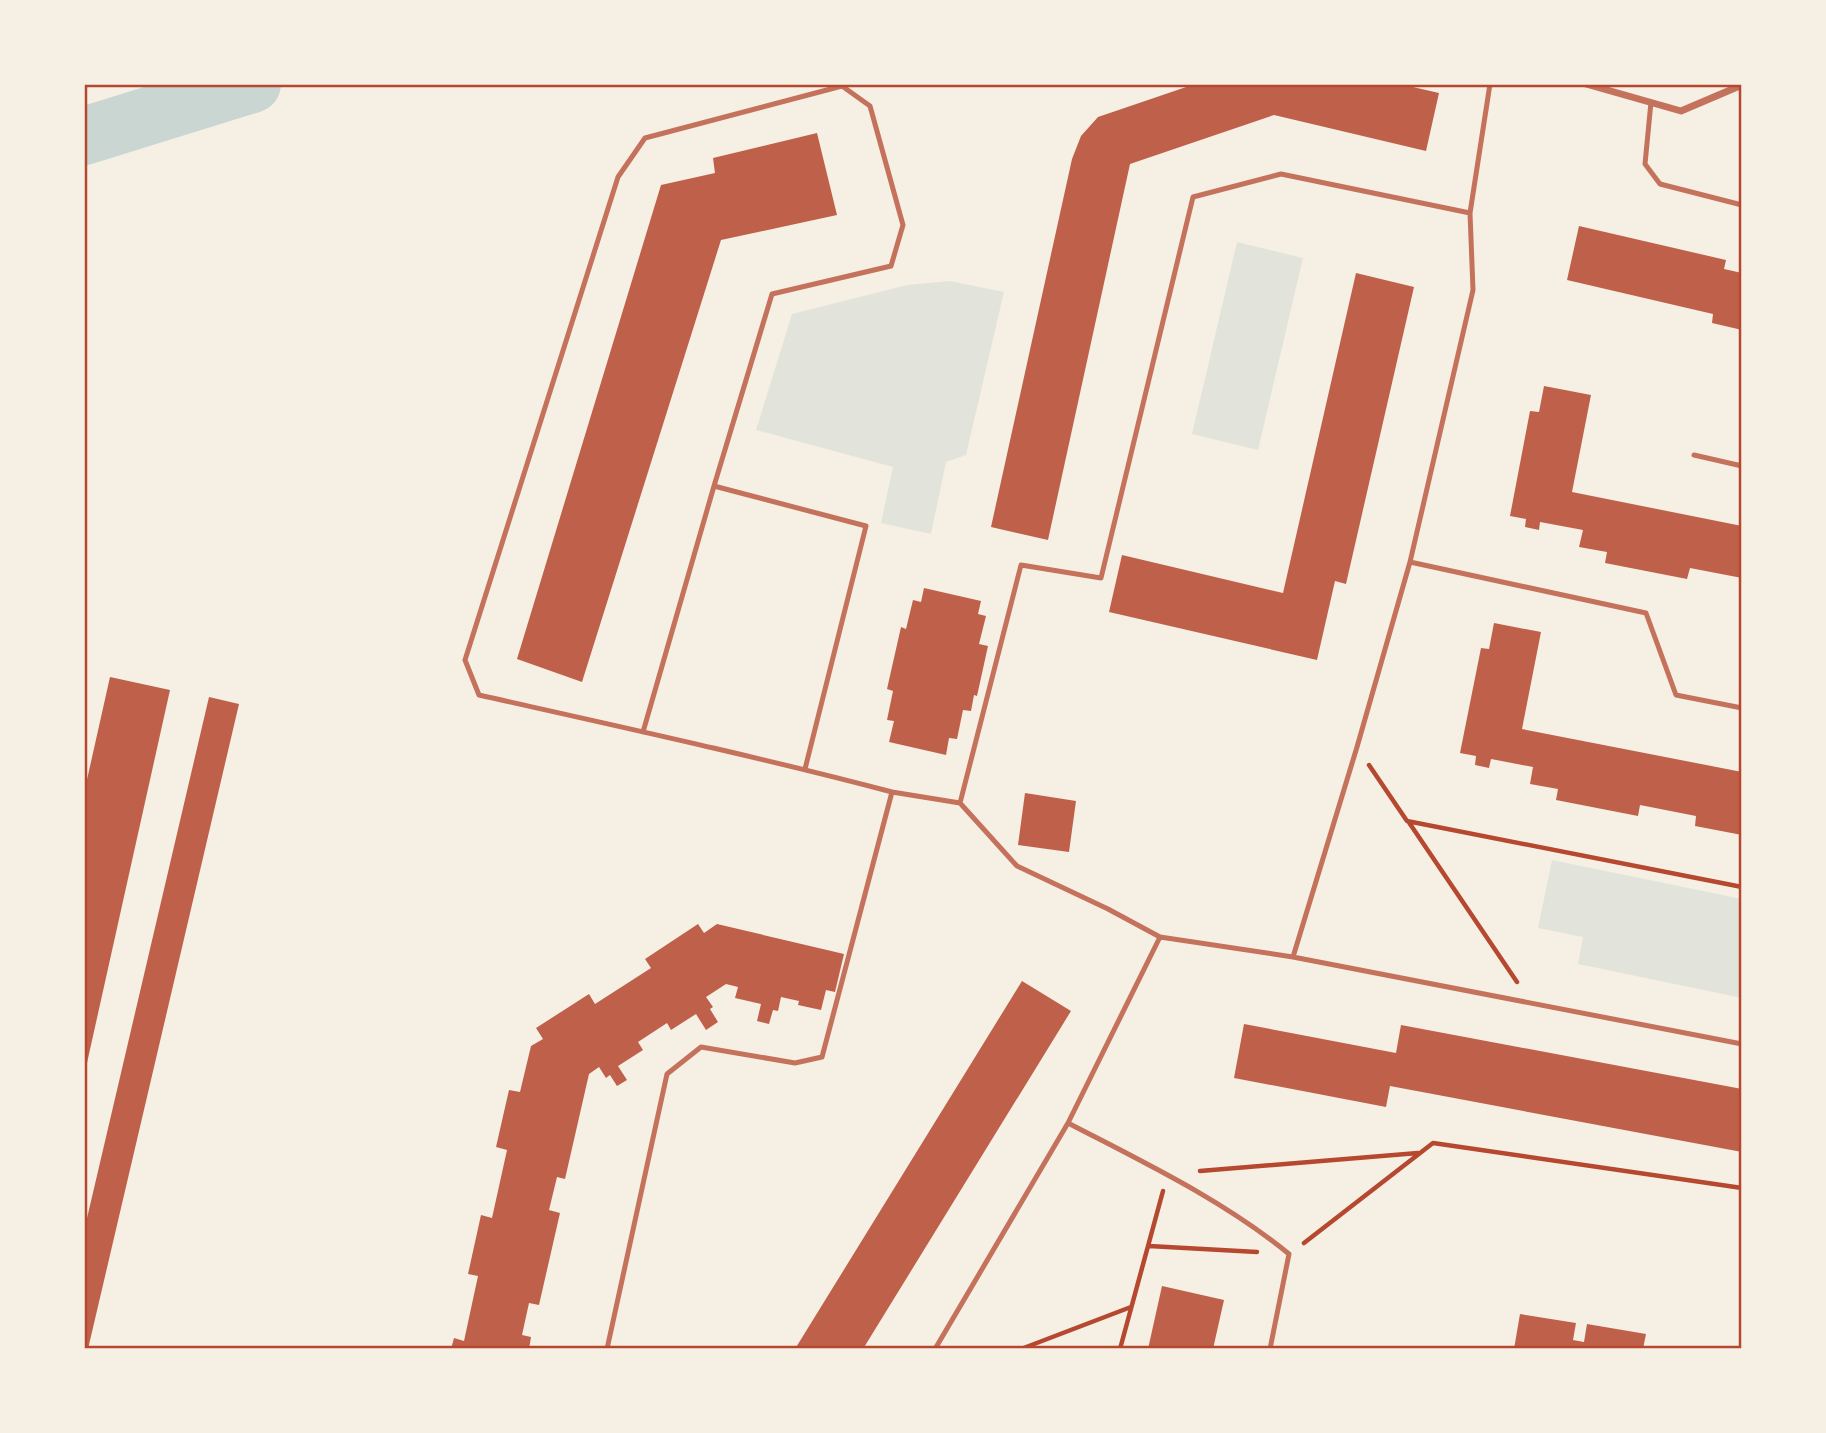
<svg xmlns="http://www.w3.org/2000/svg" width="1826" height="1433" viewBox="0 0 1826 1433" font-family="Manrope,sans-serif">
<rect width="100%" height="100%" fill="#f6efe4"/>
<path fill="#e2e4dc" d="M1237,242L1303,258L1258,450L1192,434Z
M950,281L1004,292L966,455L946,462L931,534L881,523L893,467L756,430L792,314L907,285Z
M1552,860L1742,899V998L1578,964L1583,937L1538,928Z"/>
<g fill="none" stroke-linecap="round" stroke-linejoin="round">
<path stroke="#c9d6d2" stroke-width="58" d="M84,136L252,84"/>
</g>
<path fill="#bf614a" d="M1195,84H1400L1439,93L1426,151L1274,115L1130,164L1048,540L991,527L1072,159L1081,136L1098,117Z
M817,133L837,215L721,240L582,682L517,659L661,185L715,173L713,158Z
M1579,226L1726,260L1724,269L1742,273V330L1712,323L1713,314L1567,280Z
M1356,273L1414,287L1346,584L1335,581L1317,660L1109,612L1122,555L1283,593Z
M1544,386L1591,395L1572,492L1742,526V578L1690,568L1687,579L1605,563L1607,552L1579,547L1583,530L1540,522L1539,530L1525,527L1526,519L1510,516L1530,411L1539,412Z
M924,588L981,601L978,614L986,616L979,644L988,646L977,696L974,695L971,711L963,710L957,739L949,738L946,755L889,742L894,721L887,720L893,691L887,689L901,627L906,629L913,600L921,602Z
M1494,623L1541,632L1522,729L1742,772V835L1695,826L1696,816L1640,805L1638,816L1556,800L1558,789L1530,784L1533,767L1491,759L1489,768L1475,765L1476,756L1460,753L1481,648L1489,649Z
M110,677L170,690L85,1072L84,793Z
M209,697L239,704L88,1349H84V1231Z
M1025,793L1076,801L1069,852L1018,845Z
M698,924L704,933L717,924L844,954L835,992L826,990L821,1010L798,1005L799,1001L781,997L778,1011L773,1010L769,1024L757,1021L761,1004L735,998L738,987L726,984L706,997L713,1007L710,1009L718,1022L706,1030L696,1014L671,1030L667,1023L638,1042L643,1050L618,1066L627,1080L617,1086L610,1075L606,1078L599,1067L589,1074L565,1179L557,1177L549,1210L560,1213L539,1305L529,1303L522,1335L531,1337L529,1349H451L454,1338L464,1341L478,1276L468,1274L481,1215L492,1218L507,1150L496,1147L509,1090L520,1092L531,1046L543,1039L536,1028L589,994L595,1004L651,968L645,959Z
M1022,981L1071,1011L863,1349H795Z
M1244,1024L1396,1053L1401,1025L1742,1089V1152L1390,1086L1386,1107L1234,1078Z
M1162,1286L1224,1300L1213,1349H1148Z
M1520,1314L1576,1323L1573,1340L1584,1342L1587,1324L1646,1334L1643,1349H1514Z"/>
<g fill="none" stroke-linecap="round" stroke-linejoin="round">
<path stroke="#b5482f" stroke-width="4.5" d="M1369,765L1407,821L1742,887
M1408,821L1517,982
M1200,1171L1418,1153
M1304,1243L1433,1143L1742,1188
M1149,1246L1257,1252
M1021,1349L1131,1307
M1120,1349L1163,1191"/>
<path stroke="#c5725c" stroke-width="5" d="M1651,102L1645,164L1660,184L1742,205
M1694,455L1742,466
M714,486L866,526L805,769
M1410,562L1473,290L1470,213
M643,732L714,486L772,294L891,266L903,225L870,106L842,86L645,138L618,177L465,660L479,695C617,726 755,756 892,792
M960,803L1017,866L1108,909L1160,937
M1293,957L1742,1044
M1068,1123C1143,1162 1223,1200 1289,1254L1270,1349
M607,1349L667,1074L701,1047L795,1063L822,1057L892,792L960,803L1021,565L1101,578L1193,197L1281,174L1470,213L1490,84
M935,1349L1068,1123L1160,937L1293,957L1357,747L1410,562L1646,613L1676,695L1742,708"/>
<path stroke="#c5725c" stroke-width="7" d="M1586,84L1681,111L1742,85"/>
</g>
<rect width="1826" height="1433" fill="none" stroke="#f6efe4" stroke-width="172"/>
<rect x="86" y="86" width="1654" height="1261" fill="none" stroke="#b5482f" stroke-width="2.5"/>
</svg>
